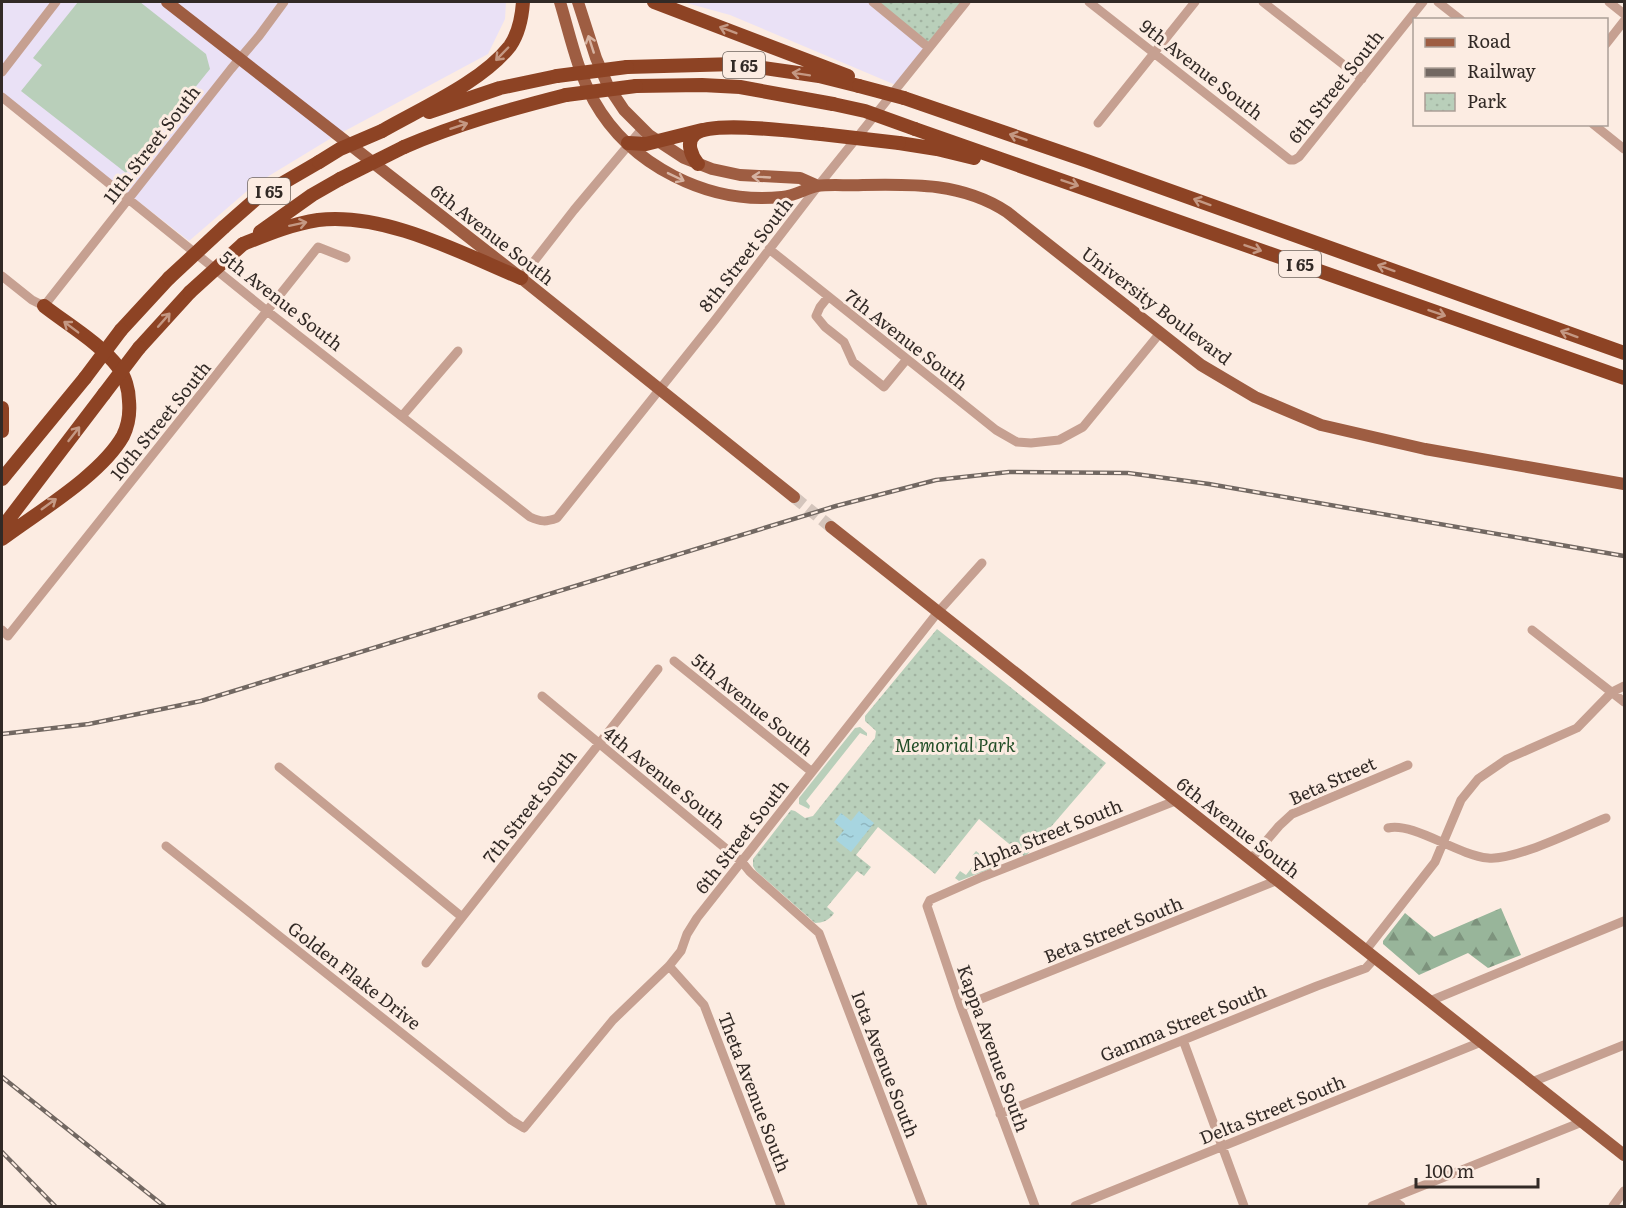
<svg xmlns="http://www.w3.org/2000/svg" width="1626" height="1208" viewBox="0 0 1626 1208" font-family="Literata,serif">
<defs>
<pattern id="forest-firs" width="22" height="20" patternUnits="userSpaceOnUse" patternTransform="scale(1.5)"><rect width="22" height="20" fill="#98b59a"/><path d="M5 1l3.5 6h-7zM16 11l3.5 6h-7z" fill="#7d937d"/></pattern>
<pattern id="park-dots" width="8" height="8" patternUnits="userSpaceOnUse" patternTransform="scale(1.5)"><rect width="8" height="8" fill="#b9cfba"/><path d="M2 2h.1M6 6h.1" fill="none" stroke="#a0b2a0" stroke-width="1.8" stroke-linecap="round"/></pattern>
<pattern id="water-ripples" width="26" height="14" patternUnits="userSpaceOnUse" patternTransform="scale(1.5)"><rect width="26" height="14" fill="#a7d5e0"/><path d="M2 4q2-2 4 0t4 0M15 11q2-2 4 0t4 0" fill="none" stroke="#90b7c0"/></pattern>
</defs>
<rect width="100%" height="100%" fill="#fcece2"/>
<path fill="#eae1f6" d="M2,2H506L505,19L488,54L328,140L254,185L189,241L2,95Z
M683,2H873L929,48L898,86L730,15Z"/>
<path fill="#b9cfba" d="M78,2H140L206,54L210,69L126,173L21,91L42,65L33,58Z
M860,727L867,733V736L860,733L806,801L810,806L809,809L799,804V798L855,728Z
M976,851L981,855L978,860L988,867L993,863V868L959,881L955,878L960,871L966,875L977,861L972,856Z"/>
<path fill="url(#forest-firs)" d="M1501,908L1521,955L1488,968L1468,953L1419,975L1383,944V941L1405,913L1434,937Z"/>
<path fill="url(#park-dots)" d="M873,2H966L929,48Z
M937,629L1106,763L1025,857L979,819L935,874L878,827L856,855L871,867L864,876L857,871L827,907L834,913C830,920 822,923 815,923L756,871L753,866V859L791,810L795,811L805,818L813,816L875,738L876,731L865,721V716Z"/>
<path fill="url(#water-ripples)" d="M859,811L874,823L851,852L836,840L844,830L834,822L841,813L851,821Z"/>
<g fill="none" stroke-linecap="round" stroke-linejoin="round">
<path stroke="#d4c5bc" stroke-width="12" stroke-dasharray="12 6" stroke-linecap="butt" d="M794,497L831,527"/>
<path stroke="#c6a091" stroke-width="9" d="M873,2L929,48
M1089,2L1290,160H1294L1299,157L1423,2
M1263,2L1362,79
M1438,2L1461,20
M1609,2L1624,14
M1606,44L1624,21
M2,72L56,2
M2,97L267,311L530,517C541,522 546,522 557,518L715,320L818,186L966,2
M1098,123L1195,2
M1593,124L1624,149
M769,249L966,406L996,430L1017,442L1031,443L1059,440L1083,427L1160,333
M2,276L32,300L44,306L231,69L259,36L284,2
M521,278L574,210L642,129
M828,297L820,307L816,316L825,327L844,342L853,362L884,387L907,359
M403,415L458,351
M2,630L8,636L318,247L346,258
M1532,630L1624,702
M674,661L812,772
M542,696L742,862L750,872L819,933L923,1206
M279,767L462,917
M1388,828C1414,822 1457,855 1488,858C1515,861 1578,829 1606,818
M166,846L511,1120L524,1128L613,1020L669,966L681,951L687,934L697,918L938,612L982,563
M1251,859L1279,826L1292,814L1408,765
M1366,950L1435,862L1461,800L1478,779L1507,759L1577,728L1612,692L1624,686
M426,963L658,669
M669,966L704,1005L781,1206
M1430,1001L1624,921
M961,1007L1278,880
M1183,1040L1244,1206
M1532,1082L1624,1045
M1000,1114L1317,986L1366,968L1375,958
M1390,1201L1391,1199L1401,1206
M1035,1206L961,1007L927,906L930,900L982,877L1175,801
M1075,1206L1481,1042
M1372,1206L1582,1122
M1613,1206L1624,1191"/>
<path stroke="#9e5d42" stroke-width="12" d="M167,2L521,278L794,497
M560,2C570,35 577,70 594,101C630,165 708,205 782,197C794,196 805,189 817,186C831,184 848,186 863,185C914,184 963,183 1007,212L1201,365L1255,397L1321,425L1425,449L1624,484
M578,2L596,58L608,86L624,110L649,135L684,158L712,169L740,175L800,178L818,186
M831,527L1624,1155"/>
<path stroke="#8d4324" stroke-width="14" d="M654,2L848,76
M627,67L736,64L819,76L859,86
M636,86L702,85L740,87L833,104
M904,98L1087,161L1624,353
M429,112L500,88L557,76
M915,129L1624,378
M382,131C422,108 482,82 510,46C519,33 522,16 523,2
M628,143L646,144L702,130
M899,143L937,149L974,158
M404,147C457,124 511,109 566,95
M698,164C692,157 685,142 695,134C711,120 797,132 821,134
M224,227L257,198L319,162
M260,232L312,195L340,179
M243,244C268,234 292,224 318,220C385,212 461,253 521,278
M121,330L169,278
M139,348L190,292
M2,408V431
M2,479L85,378
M2,528L104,394
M2,539C38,512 101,475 123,436C128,426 130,412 129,401C129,390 125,376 118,367C101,344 67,324 44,306"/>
<defs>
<path id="rail" d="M2,734L89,724L201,701L836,506L936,480L1009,472L1128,473L1209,484L1624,556
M2,1077L164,1206
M2,1152L55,1206"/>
</defs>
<use href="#rail" stroke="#726862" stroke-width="4.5"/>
<use href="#rail" stroke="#fcece2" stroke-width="2" stroke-dasharray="7" stroke-linecap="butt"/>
<path stroke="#8d4324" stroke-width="14" d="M557,76L627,67
M859,86L904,98
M566,95L636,86
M833,104L865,111L915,129
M821,134L899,143
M319,162L340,149L382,131
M340,179L404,147
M169,278L224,227
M190,292L243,244
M85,378L121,330
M104,394L139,348"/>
</g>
<defs><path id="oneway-shaft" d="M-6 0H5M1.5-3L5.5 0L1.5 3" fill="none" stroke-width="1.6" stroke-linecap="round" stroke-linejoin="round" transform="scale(1.5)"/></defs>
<g stroke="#c49883">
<use href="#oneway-shaft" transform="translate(728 30) rotate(-159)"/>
<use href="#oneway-shaft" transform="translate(502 54) rotate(134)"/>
<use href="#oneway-shaft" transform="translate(801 74) rotate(-171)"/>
<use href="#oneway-shaft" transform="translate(459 126) rotate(-18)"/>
<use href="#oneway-shaft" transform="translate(1018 137) rotate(-161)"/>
<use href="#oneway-shaft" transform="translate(1070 183) rotate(19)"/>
<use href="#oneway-shaft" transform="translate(1202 202) rotate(-160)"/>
<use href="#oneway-shaft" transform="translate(298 224) rotate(-12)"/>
<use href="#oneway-shaft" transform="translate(1253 248) rotate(19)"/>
<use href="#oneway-shaft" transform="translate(1386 268) rotate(-160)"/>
<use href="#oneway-shaft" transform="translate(1437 313) rotate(19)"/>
<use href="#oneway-shaft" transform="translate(164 320) rotate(-49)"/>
<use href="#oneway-shaft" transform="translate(71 327) rotate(-143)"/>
<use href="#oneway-shaft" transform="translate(1569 334) rotate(-160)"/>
<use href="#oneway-shaft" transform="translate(74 434) rotate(-52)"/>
<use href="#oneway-shaft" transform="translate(49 504) rotate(-36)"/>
</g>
<g stroke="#d6b3a2">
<use href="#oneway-shaft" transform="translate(591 44) rotate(-108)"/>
<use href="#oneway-shaft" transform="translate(676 177) rotate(26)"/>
<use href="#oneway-shaft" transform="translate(761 177) rotate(-177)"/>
</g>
<g text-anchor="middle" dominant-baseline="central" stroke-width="6" stroke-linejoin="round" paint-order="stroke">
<g fill="#fcece2" stroke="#6f645e" stroke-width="1.5">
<rect x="723" y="52" width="42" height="26" rx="4.5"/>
<rect x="248" y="178" width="42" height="26" rx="4.5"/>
<rect x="1279" y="251" width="42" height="26" rx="4.5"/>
</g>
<g font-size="16" font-weight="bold" fill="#322a26">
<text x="744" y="65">I 65</text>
<text x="269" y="191">I 65</text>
<text x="1300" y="264">I 65</text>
</g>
<g font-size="18" fill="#322a26" stroke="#fcece2">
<text transform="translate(1202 69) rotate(38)">9th Avenue South</text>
<text transform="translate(1335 86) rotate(-51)">6th Street South</text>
<text transform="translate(151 144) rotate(-52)">11th Street South</text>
<text transform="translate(493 234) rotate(38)">6th Avenue South</text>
<text transform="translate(745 254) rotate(-52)">8th Street South</text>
<text transform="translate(282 300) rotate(38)">5th Avenue South</text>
<text transform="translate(1157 305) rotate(37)">University Boulevard</text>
<text transform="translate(907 339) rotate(38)">7th Avenue South</text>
<text transform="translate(160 420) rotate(-51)">10th Street South</text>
<text transform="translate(753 704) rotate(39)">5th Avenue South</text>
<text transform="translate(665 777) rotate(39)">4th Avenue South</text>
<text transform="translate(1332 780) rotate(-24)">Beta Street</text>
<text transform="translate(529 806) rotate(-52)">7th Street South</text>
<text transform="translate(1239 827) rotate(38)">6th Avenue South</text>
<text transform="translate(1046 834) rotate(-22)">Alpha Street South</text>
<text transform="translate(741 836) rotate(-52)">6th Street South</text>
<text transform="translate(1113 929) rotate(-22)">Beta Street South</text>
<text transform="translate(355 975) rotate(38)">Golden Flake Drive</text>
<text transform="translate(1183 1022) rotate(-22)">Gamma Street South</text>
<text transform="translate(994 1048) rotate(70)">Kappa Avenue South</text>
<text transform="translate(886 1064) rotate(69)">Iota Avenue South</text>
<text transform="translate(755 1092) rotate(69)">Theta Avenue South</text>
<text transform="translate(1272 1109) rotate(-22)">Delta Street South</text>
</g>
<g font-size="18" font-style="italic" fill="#224e27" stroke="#fcece2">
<text x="955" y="744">Memorial Park</text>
</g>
</g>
<rect width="1626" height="1208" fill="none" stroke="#322a26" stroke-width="6"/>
<rect x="1413" y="18" width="195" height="108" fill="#fcece2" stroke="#ab9e97" stroke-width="1.5"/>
<rect x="1425" y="38" width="30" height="9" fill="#9e5d42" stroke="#ab9e97" stroke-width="1.5"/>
<text x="1467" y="48" font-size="18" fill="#322a26">Road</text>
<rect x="1425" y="68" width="30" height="9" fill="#726862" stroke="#ab9e97" stroke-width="1.5"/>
<text x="1467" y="78" font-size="18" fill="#322a26">Railway</text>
<rect x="1425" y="93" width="30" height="18" fill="url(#park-dots)" stroke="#ab9e97" stroke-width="1.5"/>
<text x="1467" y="108" font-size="18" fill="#322a26">Park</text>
<path d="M1416 1178v9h122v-9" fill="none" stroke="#322a26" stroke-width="3"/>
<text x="1425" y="1178" font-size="18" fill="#322a26" stroke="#fcece2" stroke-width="4.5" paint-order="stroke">100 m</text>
</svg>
